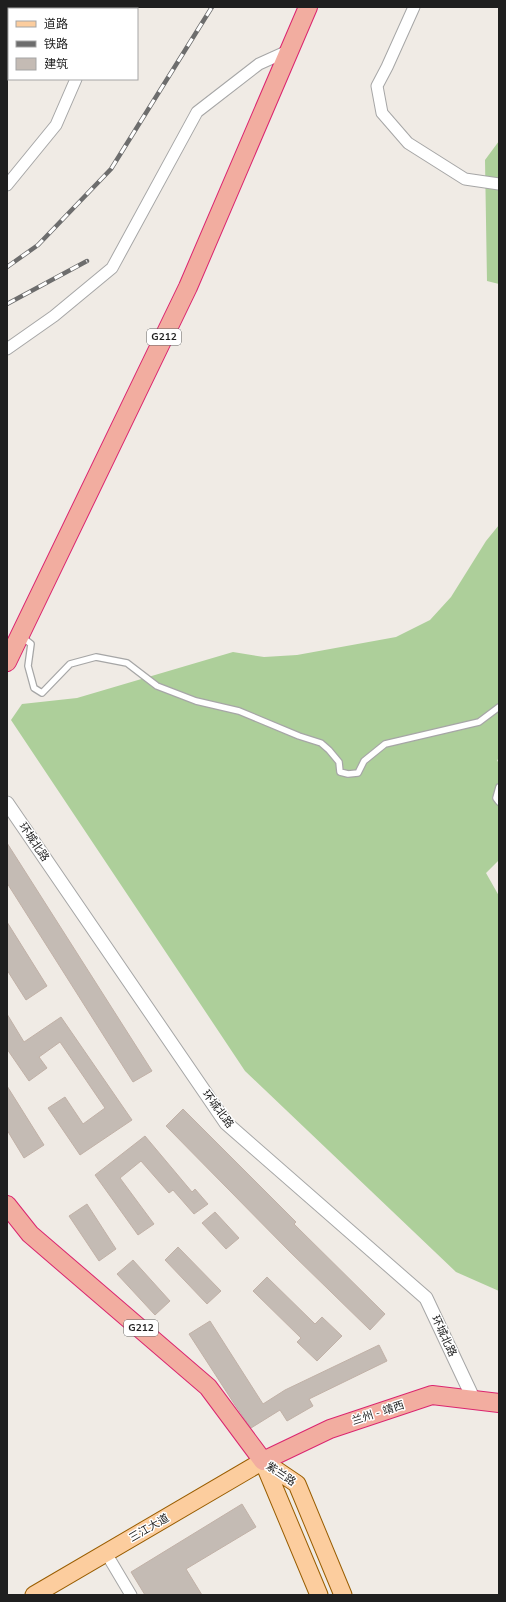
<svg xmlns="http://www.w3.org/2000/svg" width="506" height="1602" viewBox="0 0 506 1602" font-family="'Nunito Sans','Noto Sans SC',sans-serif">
<rect width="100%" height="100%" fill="#f0ebe5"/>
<path fill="#adcf9a" d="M499,141V284L487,281L485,160Z
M499,525V757L497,761L499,762V860L486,873L499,896V1291L456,1272L245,1071L11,720L22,704L77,698L233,652L264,657L297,655L396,637L430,620L451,597L486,541Z"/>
<path fill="#c4bbb4" stroke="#c1b1a7" d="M7,843L152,1071L133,1082L7,883Z
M7,922L47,986L26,1000L7,970Z
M7,1014L24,1042L61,1017L132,1120L80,1155L48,1108L65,1097L83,1124L105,1108L60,1042L39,1057L47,1068L29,1081L7,1049Z
M7,1086L44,1145L24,1158L7,1130Z
M183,1109L296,1222L294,1224L385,1314L370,1330L290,1252L166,1126Z
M145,1136L192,1192L195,1189L208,1204L194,1214L173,1190L169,1193L141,1161L120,1178L154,1224L138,1235L95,1175Z
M87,1204L116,1249L99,1261L69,1216Z
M215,1212L239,1238L226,1249L202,1223Z
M178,1247L221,1291L207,1304L165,1260Z
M133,1260L170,1301L155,1315L117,1274Z
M267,1277L315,1324L322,1317L342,1336L317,1361L297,1342L301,1338L253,1291Z
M210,1321L263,1404L285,1390L379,1345L387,1361L309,1399L313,1406L287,1421L280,1410L251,1428L235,1405L189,1334Z
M242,1504L256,1527L186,1569L202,1595H145L131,1572Z"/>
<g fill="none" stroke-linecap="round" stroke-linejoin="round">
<defs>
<path id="service" d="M22,637L31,644L28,666L34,688L42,693L70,664L96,657L127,663L157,686L196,701L239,711L299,736L321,743L329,750L339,762L340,772L348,774L358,773L364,761L385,744L479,722L499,707
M499,787L496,798L499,802"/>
<path id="minor" d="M414,7L387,67L377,86L382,113L408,143L465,179L499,184
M90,9V7
M7,185L56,125L76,79
M7,349L54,316L112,268L197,112L259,64L290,50
M106,1553L131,1595"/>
<path id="tertiary" d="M7,803L226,1123L426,1298L474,1400"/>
<path id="primary" d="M263,1461L297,1484L343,1595
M263,1461L319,1595
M34,1595L263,1461"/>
<path id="trunk" d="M7,662L188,287L308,7
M7,1205L30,1234L208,1387L263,1461L330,1429L432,1395L499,1403"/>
</defs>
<use href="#service" stroke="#a6a6a6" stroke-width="8"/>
<use href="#minor" stroke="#a6a6a6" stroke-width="13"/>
<use href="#tertiary" stroke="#a6a6a6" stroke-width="15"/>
<use href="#primary" stroke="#995d00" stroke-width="19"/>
<use href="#trunk" stroke="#db256f" stroke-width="20"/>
<use href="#service" stroke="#fff" stroke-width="5.5"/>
<use href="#minor" stroke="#fff" stroke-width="11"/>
<use href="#tertiary" stroke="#fff" stroke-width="13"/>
<use href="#primary" stroke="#fccd9e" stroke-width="17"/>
<use href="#trunk" stroke="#f2ada0" stroke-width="18"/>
<defs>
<path id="rail" d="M7,267L38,245L111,169L212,7
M7,304L87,261"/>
</defs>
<use href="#rail" stroke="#6d6d6d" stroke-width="4.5"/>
<use href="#rail" stroke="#fff" stroke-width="3" stroke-dasharray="9" stroke-linecap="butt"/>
</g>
<g text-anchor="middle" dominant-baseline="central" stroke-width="3" stroke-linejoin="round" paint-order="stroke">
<g fill="#fff" stroke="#626262" stroke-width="1">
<rect x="147" y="329" width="34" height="16" rx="3"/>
<rect x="124" y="1320" width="34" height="16" rx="3"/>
</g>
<g font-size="10" font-weight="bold" fill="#1f1f1f">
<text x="164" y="337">G212</text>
<text x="141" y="1328">G212</text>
</g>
<g font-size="11" fill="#1f1f1f" stroke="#fff">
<text transform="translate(34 842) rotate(56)">环城北路</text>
<text transform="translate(218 1109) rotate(53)">环城北路</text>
<text transform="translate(444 1336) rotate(65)">环城北路</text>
<text transform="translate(378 1413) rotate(-18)">兰州 - 靖西</text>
<text transform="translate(281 1474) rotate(34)">紫兰路</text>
<text transform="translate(149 1528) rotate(-30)">三江大道</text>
</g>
</g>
<rect width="506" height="1602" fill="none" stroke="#1f1f1f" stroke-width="16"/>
<rect x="8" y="8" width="130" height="72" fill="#ffffff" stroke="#a5a5a5"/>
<rect x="16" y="21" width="20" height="6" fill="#fccd9e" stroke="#a5a5a5"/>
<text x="44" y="28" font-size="12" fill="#1f1f1f">道路</text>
<rect x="16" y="41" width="20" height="6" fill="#6d6d6d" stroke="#a5a5a5"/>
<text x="44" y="48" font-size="12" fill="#1f1f1f">铁路</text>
<rect x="16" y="58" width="20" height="12" fill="#c4bbb4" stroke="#a5a5a5"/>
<text x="44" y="68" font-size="12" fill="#1f1f1f">建筑</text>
</svg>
